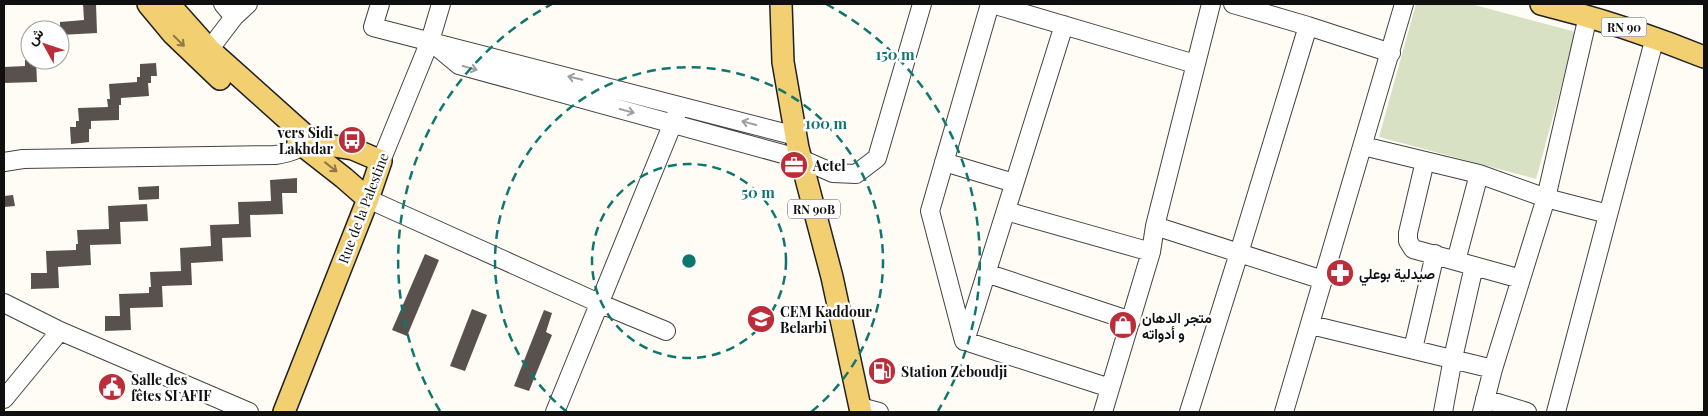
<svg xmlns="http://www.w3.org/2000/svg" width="1708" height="416" viewBox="0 0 1708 416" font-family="'Playfair Display',Vazirmatn,serif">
<rect width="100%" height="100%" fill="#fefcf5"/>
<path fill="#d9e1c5" d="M1416,4H1471L1576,32L1536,179L1379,137Z"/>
<path fill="#59514d" d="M83,4H96L97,33L60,35V22L84,20Z
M25,60H36L37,82L4,83V67L25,66Z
M156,63L157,76H151V83H148L149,96L121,98V105H119V120L91,121V129H89V142L71,144L70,127H76V121H79L78,108L108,107L107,99H110L109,84L137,82V77H140V64Z
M297,178V193H282L283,214L250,215L251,237L222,238L223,261L191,263L192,285L162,286L163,307L130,308L131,330L105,331V316H120L119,294L149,293V287H151L150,272L181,271L180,248L211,246L210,225L239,224L238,202L271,201L270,180Z
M159,186V199L139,200L138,187Z
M13,195L15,206L4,207V196Z
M147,204L148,221L120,222L121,244L90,245L91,265L58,267L59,288L31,289V273H47L46,251L76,250V244H78L77,230L109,229L108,206Z
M425,254L439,260L407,336L392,330Z
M472,309L487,315L465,371L450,366Z
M544,310L552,313L546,332L552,335L529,391L514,386Z"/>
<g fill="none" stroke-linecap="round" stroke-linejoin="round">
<defs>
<path id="minor" d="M223,4L234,17
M380,4L373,27L796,136
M992,4L1195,64
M1233,4L1308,26L1391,53
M1064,25L965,341L1110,388
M430,41L459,65L801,159L833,173L856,174L877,158L922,4
M202,59L234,17L248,4
M1363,146L1479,174L1546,198L1608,214
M381,161L430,41L441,4
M1425,161L1408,233V241L1413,249L1521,279
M4,162L23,159L275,155C289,153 300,150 310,139
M944,162L1014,183
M368,199L601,304L666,331
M1006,211L1151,252
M1155,226L1323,280
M1456,261L1479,174
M986,273L1131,321
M4,303L60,331L249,412
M1311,325L1493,369
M964,341L930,211L990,4
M1413,349L1435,254
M4,399L60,331
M1485,399L1527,412
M860,407L879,412
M555,412L677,113
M1103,412L1151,252L1155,226L1211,4
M1189,412L1239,253L1308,26
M1284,412L1404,4
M1443,412L1453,358L1474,266
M1482,412L1493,369L1546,198L1588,16
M1556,412L1655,37"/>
<path id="major" d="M148,4L173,34L220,79
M169,4L210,50L306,136L321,144L353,149L381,161L368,199L284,412
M781,4L783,62L798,148L832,277L861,412
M1541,4C1598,18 1650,35 1704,57
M298,142L344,178L368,199"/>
</defs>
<use href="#minor" stroke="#434343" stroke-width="20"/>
<use href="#major" stroke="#212121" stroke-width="24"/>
<use href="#minor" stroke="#fff" stroke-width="18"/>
<use href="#major" stroke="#f2cf71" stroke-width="21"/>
</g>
<defs><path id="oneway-shaft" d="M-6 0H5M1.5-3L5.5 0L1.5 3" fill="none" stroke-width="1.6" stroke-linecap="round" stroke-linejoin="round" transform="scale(1.25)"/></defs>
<g stroke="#8c7945">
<use href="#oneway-shaft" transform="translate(179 41) rotate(45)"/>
<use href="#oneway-shaft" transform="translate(331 167) rotate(38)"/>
</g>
<g stroke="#9f9f9f">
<use href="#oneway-shaft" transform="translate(470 68) rotate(15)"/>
<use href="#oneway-shaft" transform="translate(575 78) rotate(-166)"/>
<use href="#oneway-shaft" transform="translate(627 111) rotate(15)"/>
<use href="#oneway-shaft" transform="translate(749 123) rotate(-165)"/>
</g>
<g fill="none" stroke="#0f766e" stroke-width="2.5" stroke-dasharray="9 6">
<circle cx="689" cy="261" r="97"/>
<path d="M567 412A194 194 0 1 1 811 412"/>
<path d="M440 411A291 291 0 0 1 552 4M826 4A291 291 0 0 1 938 411"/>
</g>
<defs>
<symbol id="bus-disc" viewBox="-11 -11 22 22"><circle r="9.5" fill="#bb2e39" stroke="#fff"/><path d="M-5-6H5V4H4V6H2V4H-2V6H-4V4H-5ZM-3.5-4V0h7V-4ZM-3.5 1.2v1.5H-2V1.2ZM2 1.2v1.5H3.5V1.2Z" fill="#fff"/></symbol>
<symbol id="office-disc" viewBox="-11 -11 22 22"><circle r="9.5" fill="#bb2e39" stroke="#fff"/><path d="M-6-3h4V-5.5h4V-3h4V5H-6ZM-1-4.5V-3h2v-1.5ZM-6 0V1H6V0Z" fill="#fff"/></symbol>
<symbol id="pharmacy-disc" viewBox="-11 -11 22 22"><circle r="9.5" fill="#bb2e39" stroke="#fff"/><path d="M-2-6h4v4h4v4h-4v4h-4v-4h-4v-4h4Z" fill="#fff"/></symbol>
<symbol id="school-disc" viewBox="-11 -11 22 22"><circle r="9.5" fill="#bb2e39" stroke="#fff"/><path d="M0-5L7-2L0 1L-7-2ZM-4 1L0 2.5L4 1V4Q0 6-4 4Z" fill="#fff"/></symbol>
<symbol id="shop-disc" viewBox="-11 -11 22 22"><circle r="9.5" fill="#bb2e39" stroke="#fff"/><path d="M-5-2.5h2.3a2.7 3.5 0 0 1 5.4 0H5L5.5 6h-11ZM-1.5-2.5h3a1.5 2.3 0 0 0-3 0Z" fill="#fff"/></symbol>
<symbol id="fuel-disc" viewBox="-11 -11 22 22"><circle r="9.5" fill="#bb2e39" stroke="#fff"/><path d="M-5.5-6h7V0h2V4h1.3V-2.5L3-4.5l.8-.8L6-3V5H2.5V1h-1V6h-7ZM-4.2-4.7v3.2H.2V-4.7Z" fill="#fff"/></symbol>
<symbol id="civic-disc" viewBox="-11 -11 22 22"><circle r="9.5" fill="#bb2e39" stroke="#fff"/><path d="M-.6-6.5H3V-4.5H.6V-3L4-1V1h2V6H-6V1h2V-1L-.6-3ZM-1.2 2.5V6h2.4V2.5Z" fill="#fff"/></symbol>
</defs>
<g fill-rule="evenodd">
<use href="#bus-disc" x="336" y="124" width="32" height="32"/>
<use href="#office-disc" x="778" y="149" width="32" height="32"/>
<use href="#pharmacy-disc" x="1324" y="257" width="32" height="32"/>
<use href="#school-disc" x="745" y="303" width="32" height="32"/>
<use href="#shop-disc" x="1107" y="309" width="32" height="32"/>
<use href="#fuel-disc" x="866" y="355" width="32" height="32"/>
<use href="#civic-disc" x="96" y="371" width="32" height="32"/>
</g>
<g text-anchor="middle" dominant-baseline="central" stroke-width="5" stroke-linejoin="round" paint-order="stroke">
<g fill="#fff" stroke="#585858" stroke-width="1">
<rect x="1601.5" y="17.5" width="45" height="19" rx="4"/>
<rect x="788" y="199.5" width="52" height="19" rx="4"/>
</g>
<g font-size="12" font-weight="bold" fill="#101010">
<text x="1624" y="27">RN 90</text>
<text x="814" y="209">RN 90B</text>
</g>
<g font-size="14" font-weight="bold" fill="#101010" stroke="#fff" text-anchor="start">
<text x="333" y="132" text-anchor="end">vers Sidi<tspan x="333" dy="16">Lakhdar</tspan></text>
<text x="813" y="165">Actel</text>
<text x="1359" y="273">صيدلية بوعلي</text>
<text x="780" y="311">CEM Kaddour<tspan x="780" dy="16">Belarbi</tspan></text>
<text x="1142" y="317">متجر الدهان<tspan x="1142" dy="16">و أدواته</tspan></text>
<text x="901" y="371">Station Zeboudji</text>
<text x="131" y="379">Salle des<tspan x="131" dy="16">fêtes SI AFIF</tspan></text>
</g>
<g font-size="14" fill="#101010" stroke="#fff">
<text transform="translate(363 208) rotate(-69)">Rue de la Palestine</text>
</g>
</g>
<circle cx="689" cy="261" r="8" fill="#0f766e" stroke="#fff" stroke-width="2.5"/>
<g font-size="15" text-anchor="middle" font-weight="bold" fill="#0f766e" stroke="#fff" stroke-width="5" stroke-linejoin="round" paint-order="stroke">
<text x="895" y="60">150 m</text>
<text x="826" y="129">100 m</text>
<text x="758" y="198">50 m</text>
</g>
<rect width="1708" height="416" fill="none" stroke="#101010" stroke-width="10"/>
<g transform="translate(45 45) rotate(310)"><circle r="24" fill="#ffffff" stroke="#9f9f9f"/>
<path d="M0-4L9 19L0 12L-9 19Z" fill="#bb2e39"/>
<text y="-8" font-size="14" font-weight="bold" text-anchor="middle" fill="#101010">ش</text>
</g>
</svg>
